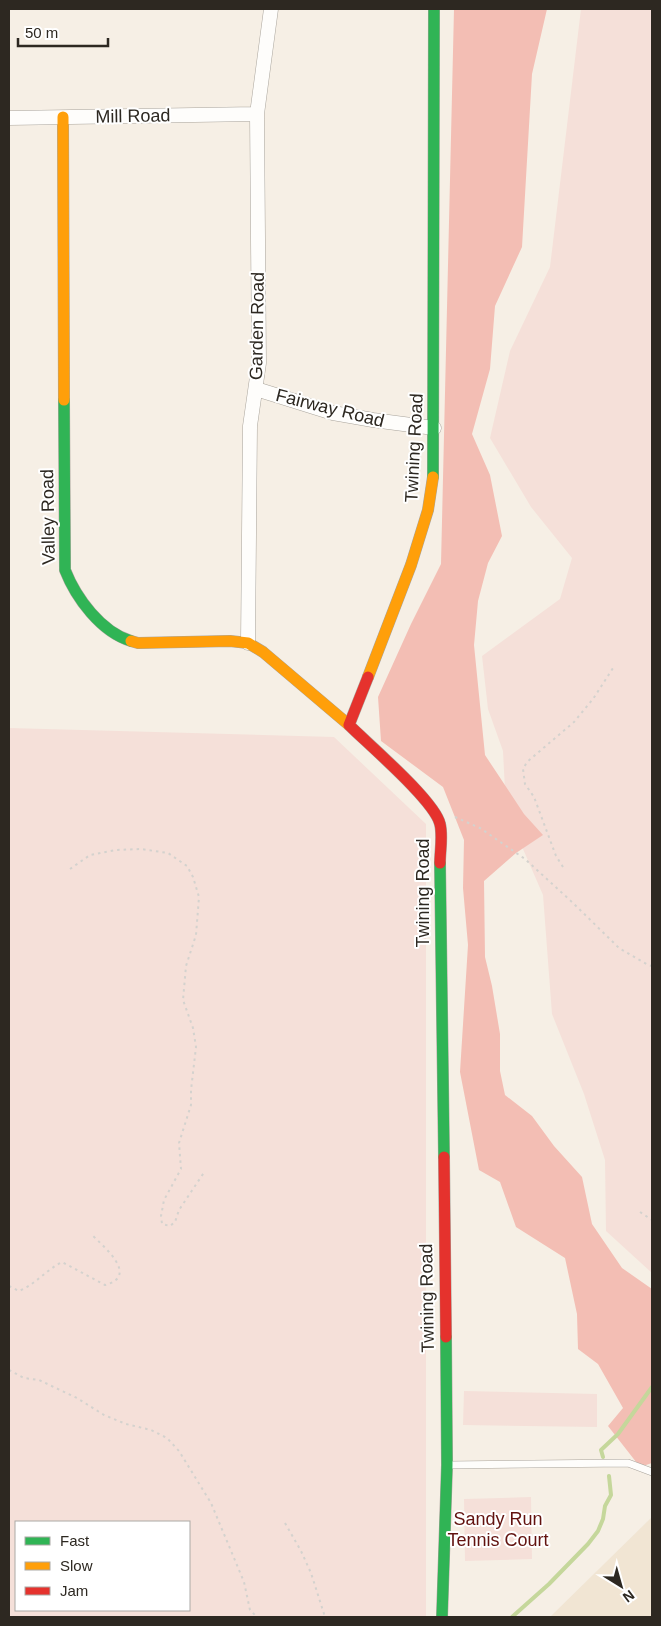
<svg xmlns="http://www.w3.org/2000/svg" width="661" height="1626" viewBox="0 0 661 1626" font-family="Arial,sans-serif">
<rect width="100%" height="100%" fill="#f6efe5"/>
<path fill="#f1e5d3" d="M652,1517V1617H550Z"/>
<path fill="#f5e0d9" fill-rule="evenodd" d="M581,9H652V1273L606,1231L605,1160L584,1094L552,1014L543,895L506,810L503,751L488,709L482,656L560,599L572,558L531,507L490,438L510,351L550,267Z
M9,728L334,737L426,824V1617H9ZM16,1522H189V1610H16Z
M464,1391L597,1394V1427L463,1425Z
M531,1497L532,1559L465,1561L464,1499Z"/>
<path fill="#f3beb4" d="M454,9H547L532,74L522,247L495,306L490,369L472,434L490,475L502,536L488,563L478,601L474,645L485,755L524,814L543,835L516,853L484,881L485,957L492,986L500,1034V1071L505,1095L532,1116L554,1146L582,1177L592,1224L622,1268L652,1289V1463L640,1467L608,1426L623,1408L598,1364L578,1349L577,1314L565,1258L516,1227L500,1182L479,1170L460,1072L468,945L463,888L464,840L443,787L381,741L378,697L411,624L441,564Z"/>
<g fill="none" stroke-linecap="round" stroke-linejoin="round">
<path stroke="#c5d79b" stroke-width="4" d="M603,1457L601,1450L618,1434L652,1387
M512,1617L549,1584L588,1544L598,1531L603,1519L605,1506L611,1495L609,1476"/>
<defs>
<path id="lane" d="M449,1465L628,1463L652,1472"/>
<path id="street" d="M9,118L257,114
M256,389L333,413L373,420L434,428
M248,643L250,426L259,363L257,114L271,9"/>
<path id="fast" d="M64,400L65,570C76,598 101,632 131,641
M433,477L434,9
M440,863L444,1157
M442,1617L447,1465L446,1337"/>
<path id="slow" d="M63,117L64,400
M131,641L138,643L230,641L248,643L263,652L349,725
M368,677L411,565L428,510L433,477"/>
<path id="jam" d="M368,677L349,725C368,744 435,801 440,824C443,836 440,851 440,863
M444,1157L446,1337"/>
</defs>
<use href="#lane" stroke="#a9a49c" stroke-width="8"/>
<use href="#street" stroke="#a9a49c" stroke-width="15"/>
<use href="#fast" stroke="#a9a49c" stroke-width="12"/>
<use href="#slow" stroke="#a9a49c" stroke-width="12"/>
<use href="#jam" stroke="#a9a49c" stroke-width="12"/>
<path stroke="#d4d2ce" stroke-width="2" stroke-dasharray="2.5 4" stroke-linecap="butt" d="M455,817L480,828L525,859L572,902L619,948L648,965L652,966
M563,867L556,856L534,797L525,784L523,769L527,762L574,722L593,699L615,665
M70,869L90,855L116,850L141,849L168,853L187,866L193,877L199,897L196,935L186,966L183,1000L193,1028L196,1047L191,1090V1105L179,1143L181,1169L164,1200L161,1216L162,1224L170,1226L175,1222L179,1210L205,1171
M640,1212L652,1220
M9,1286L19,1291C36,1284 46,1270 62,1262L105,1285C140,1276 103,1246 91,1234
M9,1370L24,1378L39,1380L77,1398L104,1415L126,1424L151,1430L167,1438L179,1451L211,1503L244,1582L250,1610L257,1617
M285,1523L301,1551L311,1573L325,1617"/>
<use href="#lane" stroke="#fefdfb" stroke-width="7"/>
<use href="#street" stroke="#fefdfb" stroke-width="14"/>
<use href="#fast" stroke="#30b455" stroke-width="11"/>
<use href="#slow" stroke="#ff9f0a" stroke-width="11"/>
<use href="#jam" stroke="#e5322d" stroke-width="11"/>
</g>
<g text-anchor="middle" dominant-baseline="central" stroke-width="4" stroke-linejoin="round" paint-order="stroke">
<g font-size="18" fill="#2d2821" stroke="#fff">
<text transform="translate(133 116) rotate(-1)">Mill Road</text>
<text transform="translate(257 326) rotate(-89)">Garden Road</text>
<text transform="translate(330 408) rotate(14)">Fairway Road</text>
<text transform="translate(414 448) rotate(-87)">Twining Road</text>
<text transform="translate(48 517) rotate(-91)">Valley Road</text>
<text transform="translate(423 893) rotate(-90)">Twining Road</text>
<text transform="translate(427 1298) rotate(-91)">Twining Road</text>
</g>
<g font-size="18" fill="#62120f" stroke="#fff">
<text x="498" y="1519">Sandy Run<tspan x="498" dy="21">Tennis Court</tspan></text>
</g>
</g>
<rect width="661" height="1626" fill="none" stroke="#2d2821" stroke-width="20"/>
<rect x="15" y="1521" width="175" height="90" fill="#ffffff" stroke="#aba9a6"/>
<rect x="25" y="1537" width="25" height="8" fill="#30b455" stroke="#aba9a6"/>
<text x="60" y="1546" font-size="15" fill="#2d2821">Fast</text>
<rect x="25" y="1562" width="25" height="8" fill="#ff9f0a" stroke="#aba9a6"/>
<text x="60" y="1571" font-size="15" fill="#2d2821">Slow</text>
<rect x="25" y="1587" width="25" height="8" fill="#e5322d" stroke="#aba9a6"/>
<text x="60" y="1596" font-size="15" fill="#2d2821">Jam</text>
<g transform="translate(621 1586) rotate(143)" stroke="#ffffff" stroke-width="4" paint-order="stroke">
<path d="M0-4L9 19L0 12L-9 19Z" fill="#2d2821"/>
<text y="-8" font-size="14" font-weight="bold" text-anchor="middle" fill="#2d2821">N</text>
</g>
<path d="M18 38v8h90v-8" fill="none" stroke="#2d2821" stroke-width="2.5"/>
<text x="25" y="38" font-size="15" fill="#2d2821" stroke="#ffffff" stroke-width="4" paint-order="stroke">50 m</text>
</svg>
